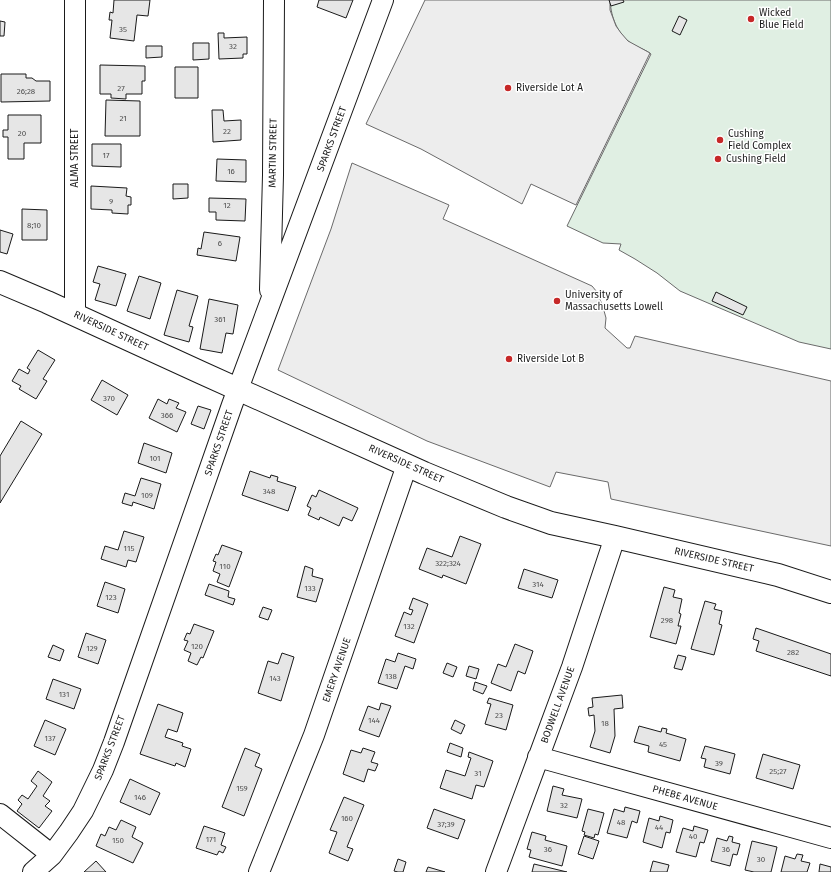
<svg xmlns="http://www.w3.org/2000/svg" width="831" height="872" viewBox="0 0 831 872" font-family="'Fira Sans',sans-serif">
<rect width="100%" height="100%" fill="#fff"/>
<path fill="#e0efe3" stroke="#6a6a6a" d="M610,0H831V349L799,342L680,291L657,273L635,259L619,250L621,244L603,243L567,226L651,54C646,50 640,48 634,45C618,36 611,18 610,0Z"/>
<path fill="#ededed" stroke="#6a6a6a" d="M425,0H610V10L616,26L621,33L628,41L650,53L576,205L531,184L522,204L421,149L366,124Z
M352,163L449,205L443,219L592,286L597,292L603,307L606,318L605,328L627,348H630L635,336L831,381V546L611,499L608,482L556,472L550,487L427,441L278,370L331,229Z"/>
<path fill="#e6e6e6" stroke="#1a1a1a" d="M114,0H150L148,16L137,15L134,41L110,38L112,20H109L110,12L113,13Z
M319,0H353L346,18L317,7Z
M609,0H623L624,2L611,6Z
M679,16L687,20L680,35L672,31Z
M0,21L5,22L4,36H0Z
M218,33H224V38L247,37V54H243V58L219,59Z
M193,43H209V59L193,60Z
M146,46H162V57L146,58Z
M100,65L145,66V81H142V94H126V99L111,98V94H100Z
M175,67H198V98H175Z
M1,74H26V78H32L36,81H50V101L1,102Z
M106,100L140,101V136H105Z
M212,110H223L224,121L241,120V140L213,142Z
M8,115H41V143H24V159H8V137H3V130H8Z
M92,144H121V167L92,166Z
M217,159L246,160V182L216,181Z
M173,184H188V198L173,199Z
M91,186L127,188L126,196L131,197V205H128V214L112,213V210L91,209Z
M209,198L246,199L245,221L216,220V212H209Z
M22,209L47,210V240H22Z
M0,230L13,234L7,254L0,252Z
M204,232L240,237L236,261L197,255L198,248L201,249Z
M98,266L126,274L116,306L95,300L100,284L93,282Z
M139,276L161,283L150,319L127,311Z
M177,290L198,296L189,326L193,327L189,342L164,335Z
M716,292L747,307L743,315L712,301Z
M209,299L238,305L233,334L226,333L222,353L200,349Z
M38,350L55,360L43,379L47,381L36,399L19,389L21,386L12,381L19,369L28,374L30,370L27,368Z
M102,380L128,395L117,415L91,400Z
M158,399L167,404L169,399L179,403L176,408L186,412L177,432L149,418Z
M198,406L211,410L204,429L191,424Z
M21,421L42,434L0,503V456Z
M144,443L172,453L166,473L138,463Z
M250,471L270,478L271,475L278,477L277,481L296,487L288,511L242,495Z
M141,478L161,484L154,509L133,502L132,506L122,503L125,493L135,496Z
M319,490L358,508L352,521L343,517L339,526L320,517L319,520L308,515L311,508L307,506L312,495L316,497Z
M124,531L144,537L136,562L128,560L126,567L101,559L105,546L118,550Z
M460,536L481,544L466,584L443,575L442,578L419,569L427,548L452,557Z
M222,545L242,552L229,587L217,582L220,574L213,571L216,562L213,561L216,554L218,555Z
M305,566L313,569L312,576L323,579L316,602L297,597Z
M524,569L558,580L552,598L518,588Z
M105,582L125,589L118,613L97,606Z
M209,584L229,591L228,597L235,599L233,605L205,595Z
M664,587L675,590L673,597L682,599L679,613L681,614L678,626H681L676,644L650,637Z
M413,598L428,604L414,643L395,636L404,612L411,615L413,610L409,609Z
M705,601L716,604L714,609L722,611L719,624L722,625L714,655L691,649Z
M263,607L272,610L268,620L259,617Z
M194,624L214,631L203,658L201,657L197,665L188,661L191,653L184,650L188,641L184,640L187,633L190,634Z
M756,628L831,654V676L756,651L759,641L753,639Z
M86,633L106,640L98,664L78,657Z
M515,644L533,651L525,674L518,671L511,691L491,683L498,664L506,667Z
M53,645L64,650L60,661L48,657Z
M282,653L294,657L281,701L258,693L268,661L278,664Z
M398,653L416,659L413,669L405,666L397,689L378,683L386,659L395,662Z
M678,655L686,657L682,670L674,668Z
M447,663L457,667L453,677L443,673Z
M469,666L479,669L476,679L466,676Z
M53,679L81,689L74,709L46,699Z
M475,682L487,686L483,694L473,690Z
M622,695L623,708L614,709L615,736L610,753L590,747L595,731L594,715L589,716L588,708L593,707L592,698Z
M489,698L513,705L506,730L485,724L491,704L487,703Z
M381,703L391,706L379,737L359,730L368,706L379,710Z
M158,704L183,713L177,732L168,729L165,737L183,743L182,746L191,749L185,767L176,763L175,766L140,754Z
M45,720L66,729L55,755L34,746Z
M455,720L465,725L461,734L451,729Z
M639,726L661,732L662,728L667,729L666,733L686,739L680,761L648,752L649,746L634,742Z
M450,743L463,748L461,757L447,752Z
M705,746L735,754L730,774L704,767L706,759L701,758Z
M245,748L260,754L255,766L262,769L244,816L222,807Z
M363,748L375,752L371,762L378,764L375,771L368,769L364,782L343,774L351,750L361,753Z
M469,752L493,761L484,787L476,785L472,799L440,788L446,770L465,776L471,758L468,757Z
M763,754L800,765L793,789L756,778Z
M38,771L52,782L43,796L50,801L45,806L52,811L39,828L17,811L22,804L18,800L22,795L28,799L37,786L31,781Z
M130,779L160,793L150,815L120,802Z
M553,786L564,789L562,795L582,799L577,818L547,811Z
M344,797L364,805L347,847L353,849L348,861L329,853L337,832L330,830Z
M625,807L640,811L637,823L632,821L627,838L607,833L614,809L624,812Z
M434,809L465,820L458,839L427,828Z
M588,809L604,813L598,835L595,834L594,838L584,835L585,832L582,831Z
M660,816L673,820L670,833L666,832L662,848L643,842L649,818L659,821Z
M121,820L136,827L132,837L143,843L133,863L96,846L101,834L105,836L109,827L116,830Z
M204,826L225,833L221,845L226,847L223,853L219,851L217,855L196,848Z
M694,826L708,830L704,843L700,842L696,857L676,852L683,828L693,831Z
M532,832L546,836L545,840L567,846L562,866L529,857L531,850L527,849Z
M584,836L599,841L593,859L578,854Z
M729,836L733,837L732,842L740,844L737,855L733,854L730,866L711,861L717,838L727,841Z
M752,841L777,847L771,872H754L745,870Z
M797,854L803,855L801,861L810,863L807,872H781L785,856L795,859Z
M398,859L406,862L403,872H398L394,871Z
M96,861L106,872H84Z
M653,861L669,865L667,872H650Z
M534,864L567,872H532Z
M820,864L831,867V872H819Z
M428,867L445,872H426Z"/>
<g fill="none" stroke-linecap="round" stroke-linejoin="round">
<defs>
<path id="minor" d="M270,290L273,175L274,0
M75,315V0
M538,757L831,838
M0,814L52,855
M33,872L52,855L69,832L83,811L103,770L114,742L232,405L383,0
M259,872L314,735L407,465
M496,872L572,667L615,537"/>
<path id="major" d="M0,282L47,302L202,373L424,473L506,507L551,523L615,537L778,575L831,592"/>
</defs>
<use href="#minor" stroke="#1a1a1a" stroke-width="22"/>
<use href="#major" stroke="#1a1a1a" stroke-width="24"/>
<use href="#minor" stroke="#fff" stroke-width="20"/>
<use href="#major" stroke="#fff" stroke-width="22"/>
</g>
<g fill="#c62828" stroke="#fff" stroke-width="1.5">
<circle cx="751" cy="19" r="4"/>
<circle cx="508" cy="88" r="4"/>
<circle cx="720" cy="140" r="4"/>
<circle cx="718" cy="159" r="4"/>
<circle cx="557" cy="301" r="4"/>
<circle cx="509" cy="359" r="4"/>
</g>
<g text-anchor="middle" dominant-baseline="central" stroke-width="3" stroke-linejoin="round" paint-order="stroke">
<g font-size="8" fill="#4d4d4d">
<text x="123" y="29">35</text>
<text x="233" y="46">32</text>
<text x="121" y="88">27</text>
<text x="26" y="91">26;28</text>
<text x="123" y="118">21</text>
<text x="227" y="131">22</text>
<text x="22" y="133">20</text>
<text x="106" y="155">17</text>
<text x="231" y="171">16</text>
<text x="111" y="201">9</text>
<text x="227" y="205">12</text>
<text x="34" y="225">8;10</text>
<text x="220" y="243">6</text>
<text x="220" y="319">361</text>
<text x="109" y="398">370</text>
<text x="167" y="415">366</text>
<text x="155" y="458">101</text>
<text x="269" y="491">348</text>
<text x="147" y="495">109</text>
<text x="129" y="548">115</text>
<text x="448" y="563">322;324</text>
<text x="225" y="566">110</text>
<text x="538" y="584">314</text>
<text x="310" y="588">133</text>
<text x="111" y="597">123</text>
<text x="667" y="620">298</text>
<text x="409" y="626">132</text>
<text x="197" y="646">120</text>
<text x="92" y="648">129</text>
<text x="793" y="652">282</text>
<text x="391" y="676">138</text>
<text x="275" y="678">143</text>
<text x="64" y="694">131</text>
<text x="499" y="715">23</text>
<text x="374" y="720">144</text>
<text x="605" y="723">18</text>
<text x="50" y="738">137</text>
<text x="663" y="744">45</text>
<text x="719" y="763">39</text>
<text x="778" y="771">25;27</text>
<text x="478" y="773">31</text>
<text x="242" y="788">159</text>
<text x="140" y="797">146</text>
<text x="564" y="805">32</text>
<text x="347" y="818">160</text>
<text x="621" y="822">48</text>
<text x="446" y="824">37;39</text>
<text x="659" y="827">44</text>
<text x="693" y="836">40</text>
<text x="211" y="839">171</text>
<text x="118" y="840">150</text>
<text x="548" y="849">36</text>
<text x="726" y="849">36</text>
<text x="761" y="859">30</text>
</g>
<g font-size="10" fill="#1a1a1a" stroke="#fff" text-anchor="start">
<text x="759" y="13">Wicked<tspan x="759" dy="12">Blue Field</tspan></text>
<text x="516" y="88">Riverside Lot A</text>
<text x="728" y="134">Cushing<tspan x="728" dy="12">Field Complex</tspan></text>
<text x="726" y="159">Cushing Field</text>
<text x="565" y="295">University of<tspan x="565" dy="12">Massachusetts Lowell</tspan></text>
<text x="517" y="359">Riverside Lot B</text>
</g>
<g font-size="10" fill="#1a1a1a" stroke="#fff">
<text transform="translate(332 139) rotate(-70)">SPARKS STREET</text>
<text transform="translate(273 153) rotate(-89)">MARTIN STREET</text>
<text transform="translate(75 158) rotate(-90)">ALMA STREET</text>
<text transform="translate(111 331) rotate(25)">RIVERSIDE STREET</text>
<text transform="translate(219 443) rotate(-71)">SPARKS STREET</text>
<text transform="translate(406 464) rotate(24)">RIVERSIDE STREET</text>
<text transform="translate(714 560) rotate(13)">RIVERSIDE STREET</text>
<text transform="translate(337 670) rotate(-71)">EMERY AVENUE</text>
<text transform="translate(558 705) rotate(-70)">BODWELL AVENUE</text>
<text transform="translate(110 748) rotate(-69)">SPARKS STREET</text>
<text transform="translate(685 798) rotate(16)">PHEBE AVENUE</text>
</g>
</g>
</svg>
